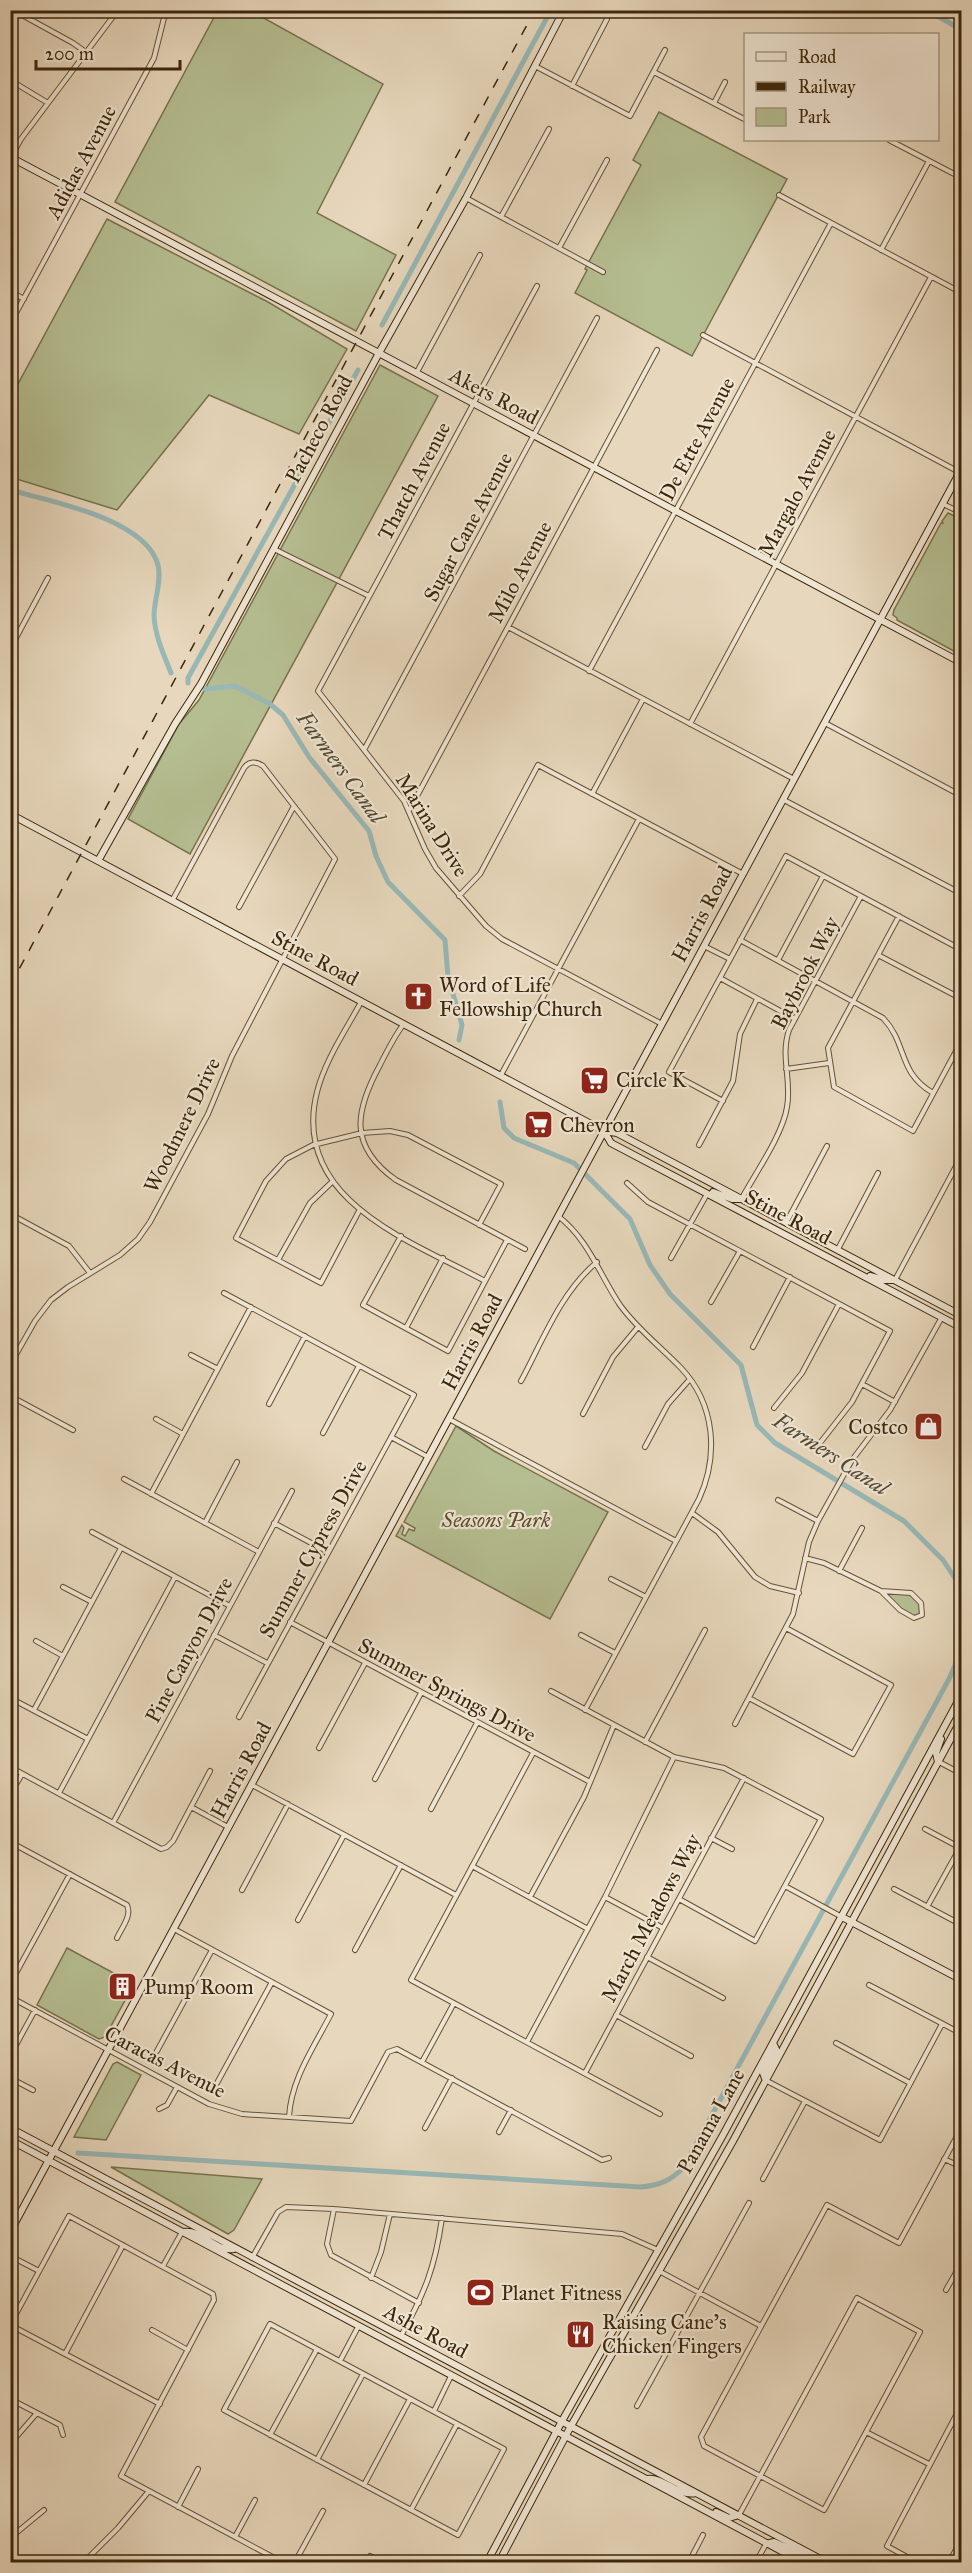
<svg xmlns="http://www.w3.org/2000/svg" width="972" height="2573" viewBox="0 0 972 2573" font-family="'IM FELL Great Primer',serif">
<rect width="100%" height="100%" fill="#e7d7bc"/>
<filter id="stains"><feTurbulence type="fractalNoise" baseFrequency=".00333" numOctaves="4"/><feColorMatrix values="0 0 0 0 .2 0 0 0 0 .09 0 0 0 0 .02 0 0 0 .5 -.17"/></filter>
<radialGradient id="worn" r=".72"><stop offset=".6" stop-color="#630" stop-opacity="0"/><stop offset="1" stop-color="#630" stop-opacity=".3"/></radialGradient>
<path fill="#b5be91" stroke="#78724e" stroke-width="1.5" d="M218,10L251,11L383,84L317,213L396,255L356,331L115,202Z
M659,112L787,179L692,356L575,293L587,270L585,269L641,165L633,160Z
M107,219L268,302L347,349L299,434L209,395L117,510L10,477L11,397Z
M380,365L438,396L190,854L128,819L179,724L199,700Z
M948,513L961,519V655L897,620V618L893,615L894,610L941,523H943L942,521Z
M456,1426L494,1451L608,1512L550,1619L396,1536L402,1525L404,1528L402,1534L405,1536L409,1529L414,1531L415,1528L404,1522Z
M881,1591L906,1592L919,1599L923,1612L917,1618L904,1612Z
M67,1948L134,1984L105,2037L99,2039L37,2005Z
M117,2062L141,2075L106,2140L74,2137L113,2064Z
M111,2167L262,2179L234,2230L228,2234Z"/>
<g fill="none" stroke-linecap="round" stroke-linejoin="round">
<path stroke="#98b8b7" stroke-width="5" d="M927,10L962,30
M382,325L551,10
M10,490C50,501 146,519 158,565C162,582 154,599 154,616C155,636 164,655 171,673
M188,683V678L358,370
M205,689L235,686L270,704L283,715L309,757L369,831L376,856L388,882L445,940L448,977L462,1025L459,1040
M500,1102L504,1128L514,1138L574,1163L630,1219L650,1265L670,1294L741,1365L757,1425L775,1443L904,1521L943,1560L962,1589
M78,2153L641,2187C660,2185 670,2181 683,2168L949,1679L962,1649"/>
<defs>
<path id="street" d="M13,10L73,43L87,53
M535,66L630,116L665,50
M654,72L746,120
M10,80L48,103
M572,86L607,19
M714,103L725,82
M889,140L962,178
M11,157L21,139L118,10
M779,195L962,293
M466,198L603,272
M501,217L549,129
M559,248L607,160
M881,250L929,161
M537,286L318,691L404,801L425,849L436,868L486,926L502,939L662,1024
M10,291L24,299
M10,324L154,58L166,10
M703,335L959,472
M417,372L480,255
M943,504L962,513
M274,549L369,596
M508,627L794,779
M10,649L48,578
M589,671L831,223
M825,723L962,796
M690,724L931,277
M364,750L597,318
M592,794L643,699
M784,800L962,894
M410,809L657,350
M459,896L480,874L538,765L743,874
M239,907L294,806
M899,916L828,1048L834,1087L913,1131L962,1040
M740,940L883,1018C908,1044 897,1072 933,1093
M704,946L730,959
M878,955L962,999
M778,960L823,876
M720,978L795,1019
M361,1002C346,1030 325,1060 317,1092C290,1200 411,1241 485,1281
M403,1025C394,1037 387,1051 380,1065C355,1111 348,1146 396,1180L525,1249
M786,1069L829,1063
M501,1075L639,819
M723,1101L669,1072L786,856L962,950
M699,1145L733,1081L740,1034L757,999
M627,1183L648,1202L890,1331L852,1402L820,1443
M742,1198C755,1174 783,1134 787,1107C792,1080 780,1057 789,1030L861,896
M359,1211L321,1283L236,1238L266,1181L286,1159L313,1145L362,1133L390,1131L408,1135L501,1184L479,1225
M10,1214L69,1246L90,1273
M558,1216C589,1240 599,1274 620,1305C637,1329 661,1347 681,1368C715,1404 719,1455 699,1499L585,1710
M787,1221L827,1146
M401,1236L363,1305L448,1351L507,1240
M838,1249L878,1173
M671,1258L707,1194
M278,1260L310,1203L333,1181
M895,1280L962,1155
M224,1293L414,1395L239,1717
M711,1302L740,1251
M406,1328L443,1258
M753,1347L790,1277
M191,1355L218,1369
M10,1365L35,1321L51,1300L68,1287L120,1255L138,1239L150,1222L208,1114L232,1056L335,859L263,766C256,761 249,761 244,768L172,901
M521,1381C543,1340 561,1292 597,1262
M862,1384L895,1402
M10,1396L73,1430
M269,1404L305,1336
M774,1408L802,1373L839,1304
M583,1414L613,1357L638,1327
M156,1419L183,1434
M449,1419L676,1541
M323,1433L359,1366
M391,1437L428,1457
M645,1447L668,1404L690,1379
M124,1479L259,1552
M151,1494L251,1307
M778,1500L818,1521
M10,1513L14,1518L10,1526
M692,1513L718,1532L755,1577L770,1586L799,1593
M205,1523L237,1462
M274,1523L328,1552
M92,1532L230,1606
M805,1558L824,1563L881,1591
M839,1571L862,1528
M611,1579L646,1597
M63,1587L92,1602
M881,1591L911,1593L921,1603L922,1615L914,1618L900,1610Z
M290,1622L590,1782
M214,1635L267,1663
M581,1635L615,1653
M36,1641L63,1656
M551,1691L674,1757L724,1768L821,1819L755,1941L679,1899
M10,1698L88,1739
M749,1698L853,1754L891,1685L786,1628
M34,1710L121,1548
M735,1724L793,1614L809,1542L818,1521L852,1460L890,1410L942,1317
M645,1742L705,1630
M319,1748L365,1663
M533,1753L411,1980L660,2114
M939,1762L962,1774
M10,1767L161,1849L167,1847L173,1841L210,1771
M375,1779L421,1693
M252,1785L456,1895
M59,1793L175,1577
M10,1795L22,1774
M191,1807L228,1827
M431,1809L477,1723
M113,1823L292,1491
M925,1829L959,1847
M711,1838L732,1849
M10,1842L127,1905C132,1916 122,1927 117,1938
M472,1866L588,1929
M785,1886L842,1917
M894,1889L962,1925
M242,1890L288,1804
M530,1897L584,1797L614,1725
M605,1897L663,1928
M927,1907L962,1844
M298,1920L344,1835
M174,1929L331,2014C314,2047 291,2079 289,2117
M355,1950L401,1865
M647,1957L723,1998
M10,1984L70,1874
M869,1985L962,2034
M10,1997L209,2104L242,2114L351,2121L388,2052L397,2049L602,2160L609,2158
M616,2015L691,2056
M527,2042L605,1897L674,1757
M836,2043L910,2083
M157,2051L212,1950
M10,2056L35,2010
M422,2062L454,2003
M585,2073L744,1778
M10,2078L33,2090
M767,2081L880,2140L942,2024
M217,2083L272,1982
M159,2109L167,2105L177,2087
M425,2128L452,2078
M499,2132L511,2110
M944,2159L962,2167
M763,2179L805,2101
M334,2209L327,2244L331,2255L419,2303
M10,2256L39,2271
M252,2258L278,2212L286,2207L334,2209L622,2234L658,2250
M163,2266L182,2232
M659,2271L761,2326
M371,2278L381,2252L390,2214
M946,2290L962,2262
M270,2324L504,2449L458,2535L224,2410Z
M10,2325L69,2216L213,2294L214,2300L121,2476L282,2562
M10,2325L160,2404
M152,2330L188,2350
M401,2336C425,2292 435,2268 442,2218
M65,2354L123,2245
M340,2361L358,2327
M10,2399L60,2425L63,2435
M637,2406L749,2203
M434,2411L451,2376
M866,2432L929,2464
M270,2435L317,2349
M10,2444L37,2413
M317,2460L363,2374
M364,2485L410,2399
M178,2507L198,2469
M411,2510L457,2424
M739,2515L857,2298L920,2332L824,2510L704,2446L701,2437L827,2205L899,2243L962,2127
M235,2537L255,2500
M10,2538L44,2510
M84,2562L118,2528L149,2491
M295,2562L323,2511
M367,2562L370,2556L382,2562
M689,2562L703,2535
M756,2562L766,2544
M916,2562L887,2546L962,2404
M949,2562L962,2539"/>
<path id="secondary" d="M956,10L962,14
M10,157L962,663
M10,814L604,1131L617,1133L962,1316
M98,861L175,724L201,684L379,353L466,198L564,10
M604,1131L611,1143L962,1328
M713,1192L732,1199H740
M870,1276L884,1280H895
M938,1762L936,1753L941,1739
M842,1917L962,1980
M766,2081L763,2073L776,2049L773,2043
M10,2128L826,2562
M10,2140L802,2562
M10,2232L962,468
M183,2232C202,2229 215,2252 234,2249
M647,2479C665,2477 677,2497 696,2493
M716,2512L729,2518L739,2515
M766,2544L774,2542L818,2562
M487,2562L562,2421L723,2135L962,1694
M499,2562L571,2426L733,2141L962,1718"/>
</defs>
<use href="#street" stroke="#675236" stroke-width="6"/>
<use href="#secondary" stroke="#3c260a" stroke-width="8"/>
<use href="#street" stroke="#efe5d3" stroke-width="4"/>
<use href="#secondary" stroke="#efe5d3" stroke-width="6"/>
<path stroke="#3c260a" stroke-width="1.5" stroke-dasharray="10 10" stroke-linecap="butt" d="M10,986L535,10"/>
</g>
<defs>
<symbol id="church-square" viewBox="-11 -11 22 22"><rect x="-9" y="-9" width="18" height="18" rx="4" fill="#8f2418" stroke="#efe5d3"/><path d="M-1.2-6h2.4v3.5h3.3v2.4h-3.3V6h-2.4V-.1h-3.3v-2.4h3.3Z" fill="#fff"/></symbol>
<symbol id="supermarket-square" viewBox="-11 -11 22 22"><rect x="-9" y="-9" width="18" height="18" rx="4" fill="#8f2418" stroke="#efe5d3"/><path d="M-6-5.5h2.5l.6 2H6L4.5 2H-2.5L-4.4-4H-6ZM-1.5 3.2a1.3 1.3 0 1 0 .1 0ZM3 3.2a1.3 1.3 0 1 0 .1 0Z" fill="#fff"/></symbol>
<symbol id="shop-square" viewBox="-11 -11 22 22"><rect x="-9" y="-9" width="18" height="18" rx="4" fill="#8f2418" stroke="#efe5d3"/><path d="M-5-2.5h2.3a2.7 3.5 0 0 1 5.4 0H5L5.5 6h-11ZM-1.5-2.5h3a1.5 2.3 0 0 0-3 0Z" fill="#fff"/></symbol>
<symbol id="building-square" viewBox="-11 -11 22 22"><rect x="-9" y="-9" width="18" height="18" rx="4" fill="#8f2418" stroke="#efe5d3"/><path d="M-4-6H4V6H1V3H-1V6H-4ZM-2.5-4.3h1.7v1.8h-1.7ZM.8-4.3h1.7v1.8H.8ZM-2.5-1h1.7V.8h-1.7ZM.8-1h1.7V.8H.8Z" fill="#fff"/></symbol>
<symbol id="stadium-square" viewBox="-11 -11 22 22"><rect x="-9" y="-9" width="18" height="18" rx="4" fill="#8f2418" stroke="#efe5d3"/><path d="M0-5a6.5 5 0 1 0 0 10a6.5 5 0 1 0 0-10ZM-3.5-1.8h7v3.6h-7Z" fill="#fff"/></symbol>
<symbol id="restaurant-square" viewBox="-11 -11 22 22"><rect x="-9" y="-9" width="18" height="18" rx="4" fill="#8f2418" stroke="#efe5d3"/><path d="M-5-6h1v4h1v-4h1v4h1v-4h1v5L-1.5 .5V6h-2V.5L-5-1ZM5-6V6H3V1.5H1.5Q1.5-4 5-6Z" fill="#fff"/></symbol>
</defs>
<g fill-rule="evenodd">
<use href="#church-square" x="402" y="980" width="33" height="33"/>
<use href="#supermarket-square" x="578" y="1064" width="33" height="33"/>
<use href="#supermarket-square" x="522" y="1108" width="33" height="33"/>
<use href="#shop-square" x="912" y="1410" width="33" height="33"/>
<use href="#building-square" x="106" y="1970" width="33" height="33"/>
<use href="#stadium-square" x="464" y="2276" width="33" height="33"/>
<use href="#restaurant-square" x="564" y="2318" width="33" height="33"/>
</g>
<g text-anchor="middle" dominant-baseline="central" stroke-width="4.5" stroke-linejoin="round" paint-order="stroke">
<g font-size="21" fill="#3c260a" stroke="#efe5d3">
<text transform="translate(81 162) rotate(-62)">Adidas Avenue</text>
<text transform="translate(494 396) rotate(28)">Akers Road</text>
<text transform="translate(319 429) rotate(-62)">Pacheco Road</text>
<text transform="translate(697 439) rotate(-62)">De Ette Avenue</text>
<text transform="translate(414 481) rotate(-62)">Thatch Avenue</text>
<text transform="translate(797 493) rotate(-62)">Margalo Avenue</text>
<text transform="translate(468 527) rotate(-62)">Sugar Cane Avenue</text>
<text transform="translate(520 572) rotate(-62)">Milo Avenue</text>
<text transform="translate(432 825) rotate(58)">Marina Drive</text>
<text transform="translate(702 914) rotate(-62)">Harris Road</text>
<text transform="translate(315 958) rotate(28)">Stine Road</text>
<text transform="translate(805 973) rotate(-63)">Baybrook Way</text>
<text transform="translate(182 1125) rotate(-64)">Woodmere Drive</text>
<text transform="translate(788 1217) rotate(28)">Stine Road</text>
<text transform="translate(472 1342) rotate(-62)">Harris Road</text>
<text transform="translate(313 1549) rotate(-61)">Summer Cypress Drive</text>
<text transform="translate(189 1650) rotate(-62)">Pine Canyon Drive</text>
<text transform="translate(447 1690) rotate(28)">Summer Springs Drive</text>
<text transform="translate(241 1770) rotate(-62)">Harris Road</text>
<text transform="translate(651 1918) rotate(-62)">March Meadows Way</text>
<text transform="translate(165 2062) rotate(27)">Caracas Avenue</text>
<text transform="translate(711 2121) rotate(-61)">Panama Lane</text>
<text transform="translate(426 2331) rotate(28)">Ashe Road</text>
</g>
<g font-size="21" fill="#3c260a" stroke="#efe5d3" text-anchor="start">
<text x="439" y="985">Word of Life<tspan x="439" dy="24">Fellowship Church</tspan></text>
<text x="616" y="1080">Circle K</text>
<text x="560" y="1125">Chevron</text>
<text x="908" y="1427" text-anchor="end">Costco</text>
<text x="144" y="1987">Pump Room</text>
<text x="501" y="2293">Planet Fitness</text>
<text x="602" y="2322">Raising Cane's<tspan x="602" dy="24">Chicken Fingers</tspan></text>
</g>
<g font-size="21" font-style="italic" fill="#5a4c2c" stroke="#efe5d3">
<text x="496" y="1520">Seasons Park</text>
</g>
<g font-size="22" font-style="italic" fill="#534a35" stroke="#efe5d3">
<text transform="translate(341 767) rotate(54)">Farmers Canal</text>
<text transform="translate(831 1454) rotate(33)">Farmers Canal</text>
</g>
</g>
<rect width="972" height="2573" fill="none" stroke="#e7d7bc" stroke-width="36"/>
<rect x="12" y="12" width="948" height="2549" fill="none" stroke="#3c260a" stroke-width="3"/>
<rect x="18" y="18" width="936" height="2537" fill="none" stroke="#3c260a" stroke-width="1.5"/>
<rect x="744" y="33" width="195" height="108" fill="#efe5d3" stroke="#a79983" stroke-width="1.5"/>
<rect x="756" y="52" width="30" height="9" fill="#efe5d3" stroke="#a79983" stroke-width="1.5"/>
<text x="798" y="63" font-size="18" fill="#3c260a">Road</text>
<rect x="756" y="82" width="30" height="9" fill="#3c260a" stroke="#a79983" stroke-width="1.5"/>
<text x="798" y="93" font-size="18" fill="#3c260a">Railway</text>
<rect x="756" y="108" width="30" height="18" fill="#b5be91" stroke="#a79983" stroke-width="1.5"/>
<text x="798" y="123" font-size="18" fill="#3c260a">Park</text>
<path d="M36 60v9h144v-9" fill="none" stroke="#3c260a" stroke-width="3"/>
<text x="45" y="60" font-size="18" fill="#3c260a" stroke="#efe5d3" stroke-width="4.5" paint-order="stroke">200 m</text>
<rect width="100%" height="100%" filter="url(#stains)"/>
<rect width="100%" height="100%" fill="url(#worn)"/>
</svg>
